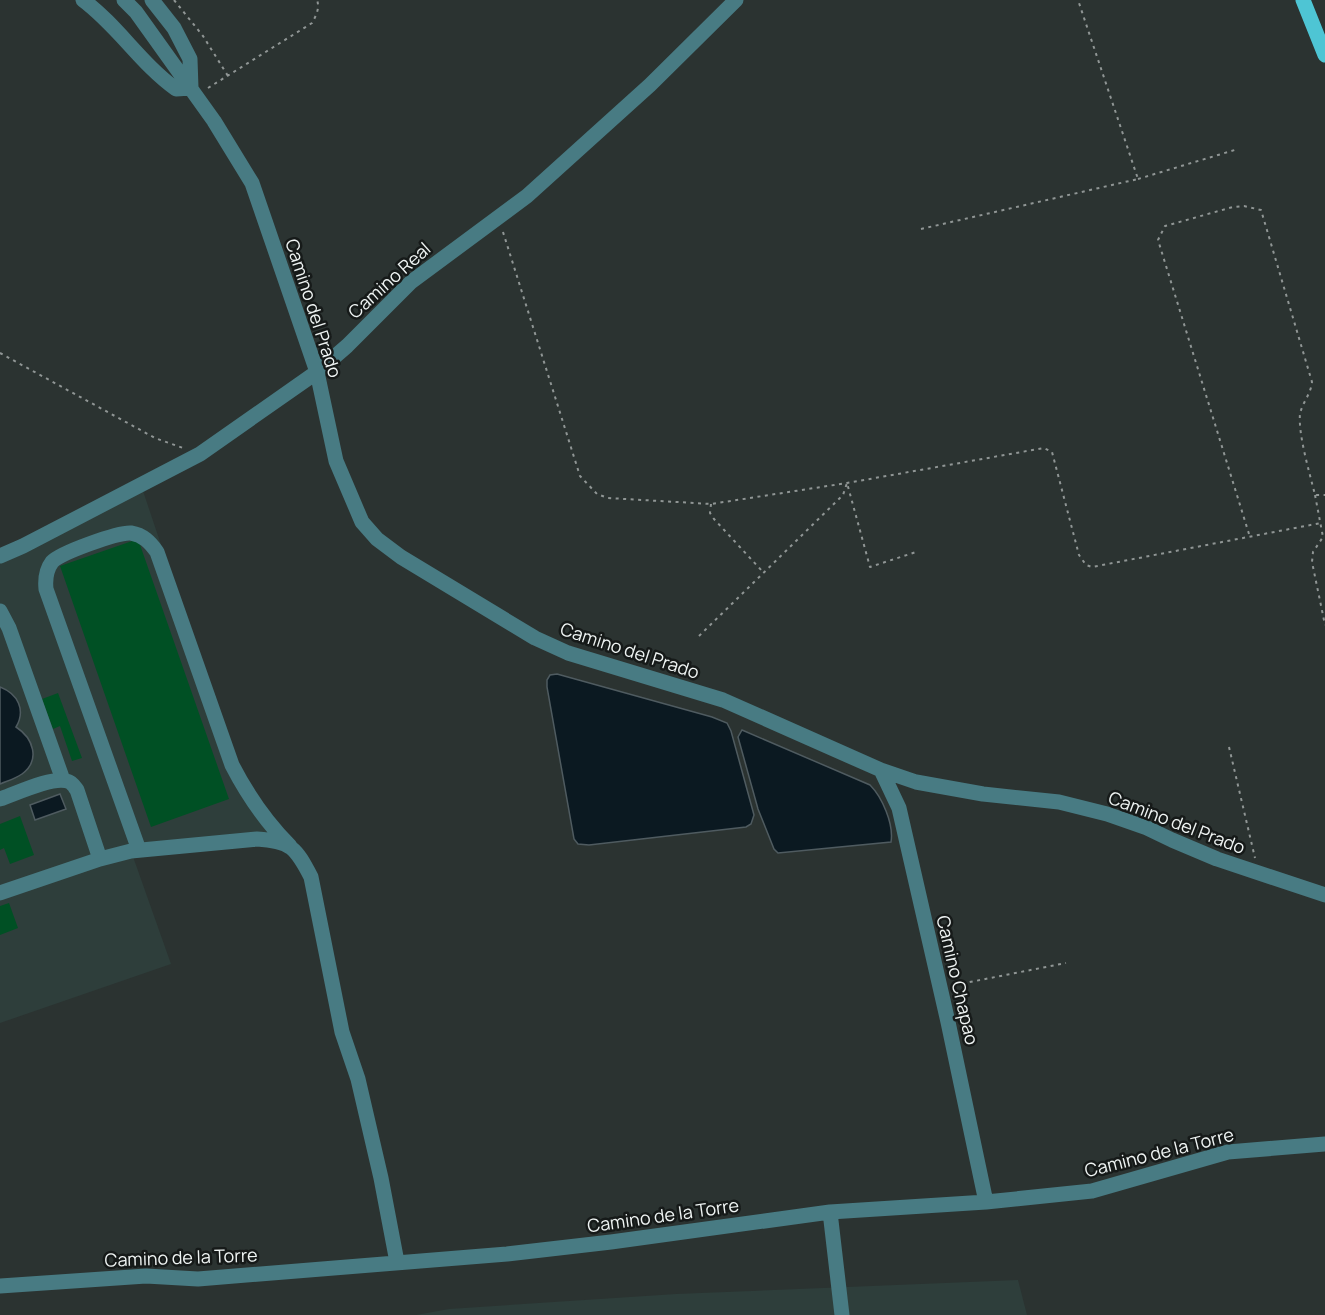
<svg xmlns="http://www.w3.org/2000/svg" width="1325" height="1315" viewBox="0 0 1325 1315" font-family="Manrope,sans-serif">
<rect width="100%" height="100%" fill="#2b3331"/>
<path fill="#2e3e3b" d="M143,491L232,756L279,828L267,836L131,851L171,964L0,1023V562Z
M1018,1280L1027,1315H416L449,1309L676,1294Z"/>
<path fill="#0b1921" stroke="#4f5b60" stroke-width="1.5" d="M557,674L712,717L727,723L731,731L754,815L751,824L746,827L589,845L578,844L574,839L547,687V680L550,675Z
M0,687C18,694 26,710 16,727C33,738 41,760 22,774C15,779 7,781 0,784Z
M742,730L870,785C882,797 894,824 891,842L778,853L774,849L758,809L738,737Z
M60,794L66,809L35,820L30,805Z"/>
<path fill="#005024" d="M138,539L229,799L151,827L60,566Z
M58,693L82,758L72,761L60,726L53,729L42,699Z
M20,816L34,855L10,864L4,848L0,850V824Z
M9,903L18,928L0,935V906Z"/>
<g fill="none" stroke-linecap="round" stroke-linejoin="round">
<path stroke="#909695" stroke-width="2" stroke-dasharray="3 4.5" stroke-linecap="butt" d="M174,0L203,36L228,76
M208,88L312,23C316,16 320,8 317,0
M1138,179L1238,149
M921,229L1138,179L1078,0
M503,232L580,476L597,494L608,498L711,504L847,483L1044,448L1052,452L1079,555L1086,565L1092,567L1321,523
M0,353L155,438L183,448
M1315,495L1323,537L1313,552L1312,562L1325,625
M711,504L710,513L714,519L763,572
M1249,534L1158,240L1165,226L1233,207L1244,206L1261,210L1312,382C1311,394 1302,403 1300,414C1298,435 1310,474 1315,495H1325
M699,636L843,495L847,483L870,567L916,552
M1229,747L1255,858
M955,985L1066,963"/>
<path stroke="#487b83" stroke-width="15" d="M83,0C118,26 141,64 176,89L191,88
M124,0L136,12L214,121L252,183L317,372L336,461L362,522L377,539L401,557L535,638L568,653L723,700L881,770L916,782L983,794L1059,802L1107,814L1147,828L1172,840L1217,859L1325,895
M152,0L174,28L190,59L191,88
M0,556L23,546L200,454L317,372L347,346L411,282L527,196L650,85L736,0
M0,611L9,628L63,780
M881,770L899,808L948,1022L986,1202
M0,799C15,794 52,776 67,781C72,782 74,786 77,790L100,859
M139,850L46,589C45,579 46,570 52,562C60,553 118,532 131,533C143,535 150,542 157,552L232,765C248,796 265,821 290,846
M0,893L100,859L131,851L257,839C291,841 296,848 311,877L342,1032L358,1079L381,1178L397,1262
M830,1212L842,1315
M0,1286L146,1276L198,1279L507,1254L611,1242L830,1212L986,1202L1092,1191L1228,1152L1325,1144"/>
<path stroke="#4ec5d4" stroke-width="15" d="M1303,0L1325,55"/>
</g>
<g text-anchor="middle" dominant-baseline="central" stroke-width="5" stroke-linejoin="round" paint-order="stroke">
<g font-size="18" fill="#eff4f3" stroke="#161a19">
<text transform="translate(389 280) rotate(-42)">Camino Real</text>
<text transform="translate(314 308) rotate(72)">Camino del Prado</text>
<text transform="translate(630 650) rotate(18)">Camino del Prado</text>
<text transform="translate(1177 822) rotate(21)">Camino del Prado</text>
<text transform="translate(958 980) rotate(77)">Camino Chapao</text>
<text transform="translate(1159 1152) rotate(-14)">Camino de la Torre</text>
<text transform="translate(663 1215) rotate(-8)">Camino de la Torre</text>
<text transform="translate(181 1257) rotate(-2)">Camino de la Torre</text>
</g>
</g>
</svg>
